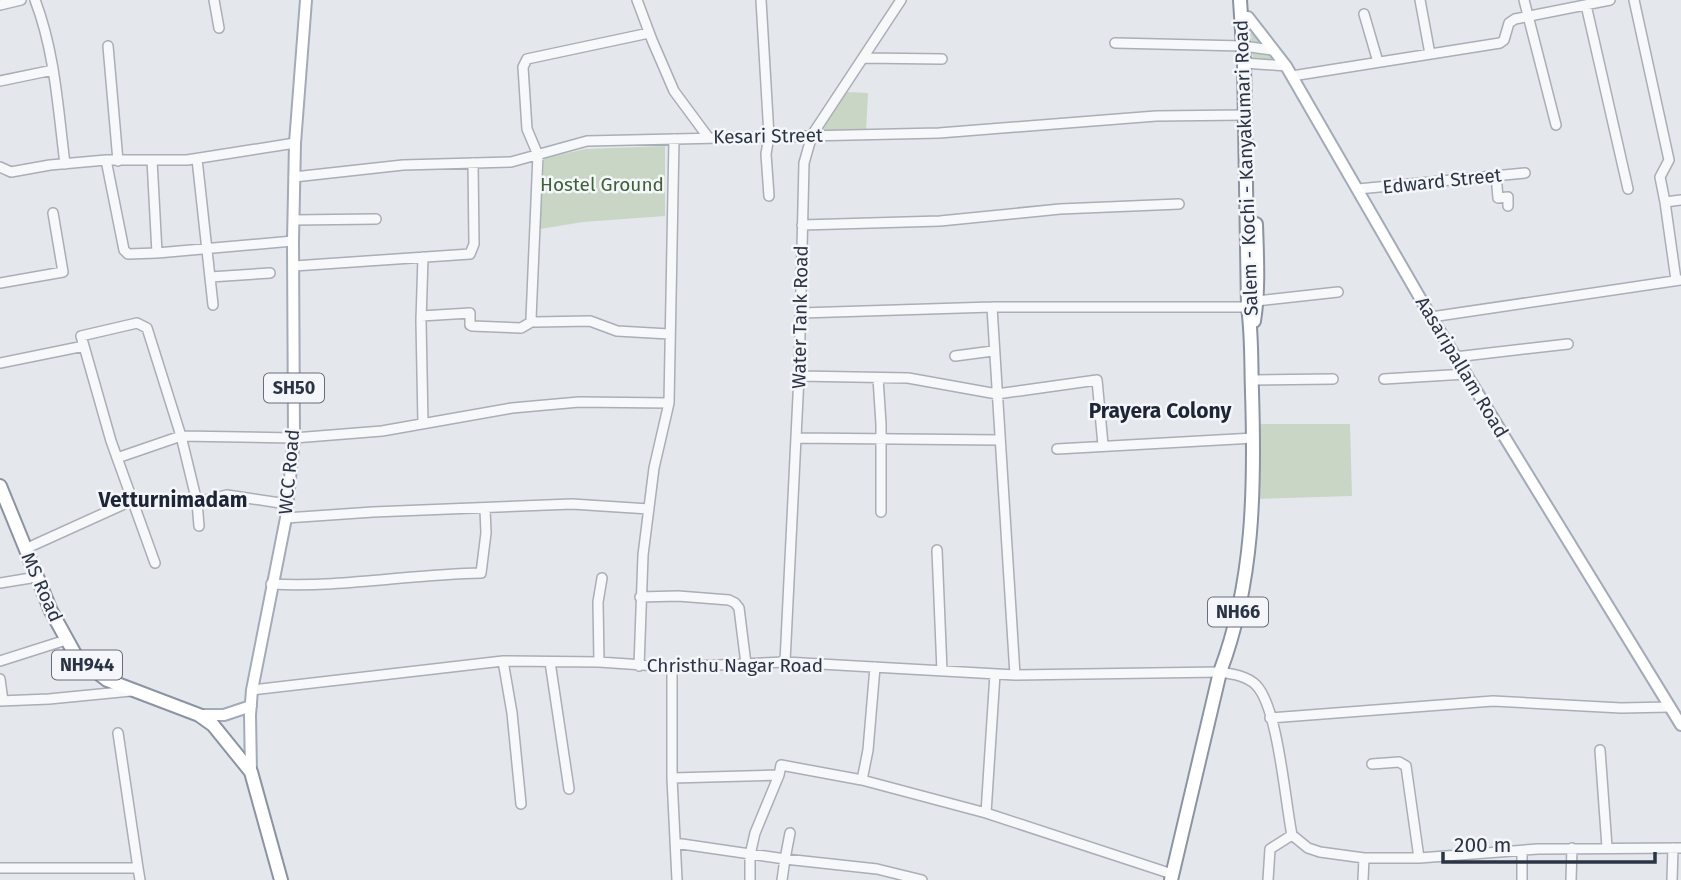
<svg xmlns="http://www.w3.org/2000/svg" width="1681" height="880" viewBox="0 0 1681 880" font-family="'Fira Sans',sans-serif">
<rect width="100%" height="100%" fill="#e4e7ec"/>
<path fill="#c9d6c5" d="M1250,21L1280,64L1253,61Z
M845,92L868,93L866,132L814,134Z
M665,146V216L583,222L540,229L544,158L586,149Z
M1258,424H1350L1352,496L1257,499Z"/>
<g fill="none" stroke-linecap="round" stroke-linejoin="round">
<defs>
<path id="minor" d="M35,0C55,52 58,109 65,164
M214,0L219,28
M637,0L652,40L674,91L708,137
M761,0L769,136L766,154L769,196
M1420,0L1430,54
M1524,0L1556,125
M1634,0L1669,160L1660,177L1665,202
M0,5L21,0
M1586,5L1628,189
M1364,14L1378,62
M649,33L527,59L523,67L527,129L538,155L531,319L535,322L590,321L617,331L669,334
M1115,43L1243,46L1272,50
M108,46L118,161
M864,58L942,59
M1244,63L1286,66
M1292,76L1500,43L1504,40L1509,23L1515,19L1610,0
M0,81L53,70
M197,159L213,305
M106,160L124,250L128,254L157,253
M152,160L157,253L293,241
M0,167L11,172L50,165L106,160H187L295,143
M1496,175L1498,198L1508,197V206
M294,177L403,165L511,162L587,141L939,133L1156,116L1245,115
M1358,189L1525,173
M294,220L376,219
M802,225L940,221L1060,209L1179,204
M294,266L470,254L474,244L473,163
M210,277L270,273
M1676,280L1665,202L1681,200
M0,283L63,272L53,213
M1257,301L1338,292
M992,307L1015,675
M801,313L992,307H1248
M421,316L470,313V325L472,326L521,328L533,321
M1431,317L1681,280
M84,346L111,441L155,563
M955,356L993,351
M1455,357L1568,344
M0,363L84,346L81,336L137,323L147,328L181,436L117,458
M799,376L908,378L997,394L1097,380L1103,445
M878,378L881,424V512
M1384,379L1466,374
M1252,380L1333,379
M423,424L421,321L423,257
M796,438L999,440
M1057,449L1254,438
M197,502L227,495L287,504
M286,518L373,512L572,504L649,509
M199,526L197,502L181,436L294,438L382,431L512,408L579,402L669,403
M25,549L131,501
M937,550L942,671
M0,583L37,577
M271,584C341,588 411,574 481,573L486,533L485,509
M640,597L678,596L729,600L735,603L739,608L746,664
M0,661L66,640
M503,661L512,713L521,804
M550,662L569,789
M599,662L598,602L602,578
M785,662L799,376L804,163L812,135L901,0
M639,666L643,555L654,468L669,403L674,139
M672,667V778L677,880
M0,679L3,701
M252,690L503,661L599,662L672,667L785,662L1015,675L1220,672C1233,674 1247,676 1256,685C1278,707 1285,801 1292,835L1308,848L1320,852L1364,858H1419L1538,849L1681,848
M0,701L49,699L131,691
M1270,718L1493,701L1621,708L1670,707
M118,733L138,868
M1600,750L1607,847
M1372,764L1399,762L1406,766L1419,858
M779,775L781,765L862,780L868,750L875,667
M672,778L779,775L755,833L750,855V880
M862,780L986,813L1172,874
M986,813L995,674
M790,833L785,859L877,869L922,880
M675,843L785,859L782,880
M0,868H138L140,880
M1268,880L1270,849L1292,835
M1363,880L1364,858
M1522,880V851
M1571,880L1572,848
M1672,880L1673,848"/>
<path id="major" d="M1241,17H1248L1286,66L1431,317L1681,725
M199,715H224L251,706
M251,772L250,715L252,690L286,518L294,438L293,241L295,143L306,0"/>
<path id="highway" d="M1254,321C1259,289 1257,257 1256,224
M0,486L51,611L76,656L107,680L199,715L213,725L251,772L281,880
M1171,880L1220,672C1254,582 1255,487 1252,392C1251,363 1252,335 1248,307L1244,63L1240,0"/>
</defs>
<use href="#minor" stroke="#a9aeb7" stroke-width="12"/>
<use href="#major" stroke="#a3abb8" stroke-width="14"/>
<use href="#highway" stroke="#8b94a3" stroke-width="16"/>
<use href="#minor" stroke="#f7f8fa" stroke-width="9"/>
<use href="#major" stroke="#fff" stroke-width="10"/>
<use href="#highway" stroke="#fff" stroke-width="12"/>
</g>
<g text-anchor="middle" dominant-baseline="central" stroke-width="5" stroke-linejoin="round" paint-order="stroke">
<g fill="#f4f6f9" stroke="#676e7b" stroke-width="2">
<rect x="264" y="373.5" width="60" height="29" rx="5"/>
<rect x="1208" y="597.5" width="60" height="29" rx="5"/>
<rect x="52" y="650.5" width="70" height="29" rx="5"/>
</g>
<g font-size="18" font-weight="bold" fill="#2b3445">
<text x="294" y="388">SH50</text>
<text x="1238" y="612">NH66</text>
<text x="87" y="665">NH944</text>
</g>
<g font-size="19" fill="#2b3445" stroke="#f4f6f9">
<text transform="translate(768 136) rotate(-1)">Kesari Street</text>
<text transform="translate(1246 168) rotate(-92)">Salem - Kochi - Kanyakumari Road</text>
<text transform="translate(1442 181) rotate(-6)">Edward Street</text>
<text transform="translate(800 317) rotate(-89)">Water Tank Road</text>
<text transform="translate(1462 367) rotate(59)">Aasaripallam Road</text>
<text transform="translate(289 472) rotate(-85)">WCC Road</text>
<text transform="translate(42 587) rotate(66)">MS Road</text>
<text x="735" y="665">Christhu Nagar Road</text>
</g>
<g font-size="19" fill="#3f6138" stroke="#f4f6f9">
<text x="602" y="184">Hostel Ground</text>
</g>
<g font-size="21" font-weight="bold" fill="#1d2536" stroke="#f4f6f9">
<text x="1160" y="411">Prayera Colony</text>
<text x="173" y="500">Vetturnimadam</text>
</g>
</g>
<path d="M1443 852v10h212v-10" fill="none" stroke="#2b3445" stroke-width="3.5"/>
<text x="1454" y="852" font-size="21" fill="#2b3445" stroke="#f4f6f9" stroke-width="5" paint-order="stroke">200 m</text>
</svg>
